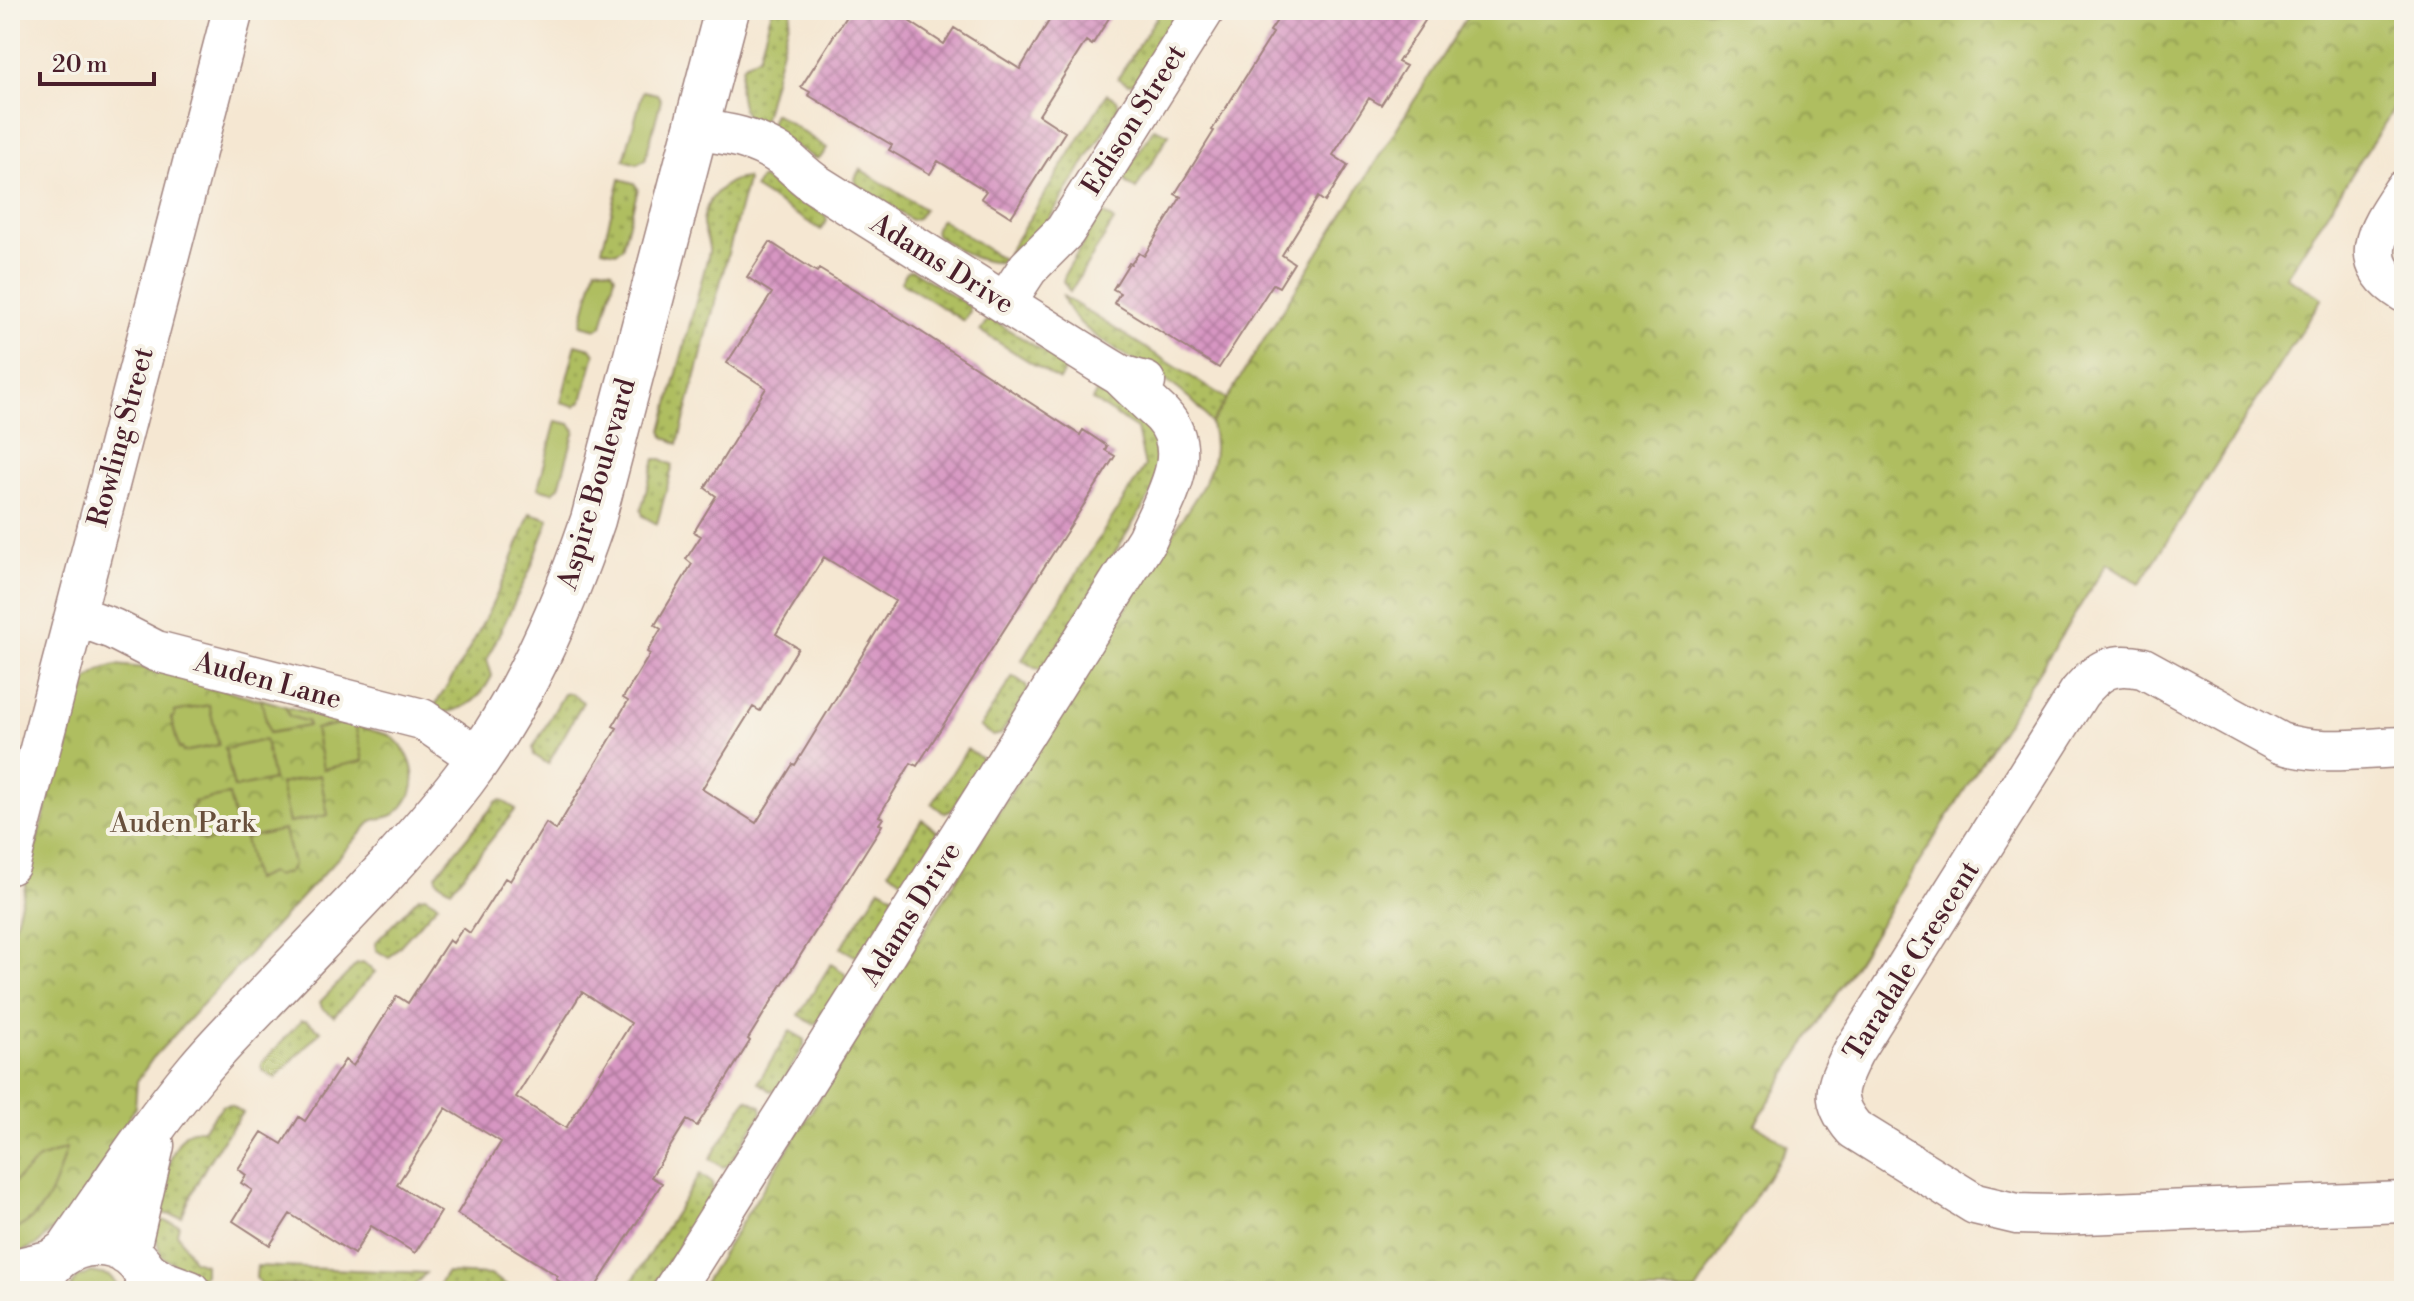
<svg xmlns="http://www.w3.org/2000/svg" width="2414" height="1301" viewBox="0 0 2414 1301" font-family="'Libre Bodoni',serif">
<defs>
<pattern id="grass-dots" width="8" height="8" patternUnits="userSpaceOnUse" patternTransform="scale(2)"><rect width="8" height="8" fill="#afbe60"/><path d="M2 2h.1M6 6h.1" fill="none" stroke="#909a4f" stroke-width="1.8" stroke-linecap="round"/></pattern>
<pattern id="park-crowns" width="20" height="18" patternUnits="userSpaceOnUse" patternTransform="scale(2)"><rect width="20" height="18" fill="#afbe60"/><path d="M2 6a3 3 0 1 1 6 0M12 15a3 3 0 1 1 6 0" fill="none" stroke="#909a4f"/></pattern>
<pattern id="building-cross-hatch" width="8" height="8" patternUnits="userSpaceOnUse" patternTransform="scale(2)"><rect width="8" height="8" fill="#d796c2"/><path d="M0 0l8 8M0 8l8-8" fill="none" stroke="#b07a9e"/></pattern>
</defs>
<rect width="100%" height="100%" fill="#f7f3e8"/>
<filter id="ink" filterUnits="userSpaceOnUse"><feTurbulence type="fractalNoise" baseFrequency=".0125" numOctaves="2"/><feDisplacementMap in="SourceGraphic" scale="16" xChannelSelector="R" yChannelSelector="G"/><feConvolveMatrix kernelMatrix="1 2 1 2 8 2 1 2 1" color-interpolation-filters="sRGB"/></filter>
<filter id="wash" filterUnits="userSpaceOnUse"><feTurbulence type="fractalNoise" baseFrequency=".006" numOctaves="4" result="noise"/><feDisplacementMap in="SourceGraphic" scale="32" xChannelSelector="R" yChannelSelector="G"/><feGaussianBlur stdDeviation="1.8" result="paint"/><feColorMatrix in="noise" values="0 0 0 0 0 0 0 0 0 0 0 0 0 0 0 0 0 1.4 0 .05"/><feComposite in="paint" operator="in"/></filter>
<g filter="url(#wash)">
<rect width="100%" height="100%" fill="#f5e7d2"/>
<path fill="url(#grass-dots)" stroke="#7c6e46" stroke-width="2" d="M772,10H792L762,126L751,125C738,105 737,87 743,65L759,56Z
M1161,10H1180L1135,83L1128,84L1118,78Z
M1107,94L1117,100L1119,107L1036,240L1021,256L1008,253Z
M774,113L827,148L821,157L816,159L768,129Z
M1154,128L1169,134L1136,189L1126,182L1124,176Z
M860,169L924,209L918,218L911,220L856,184L855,178Z
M746,178L747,181L678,444L664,437L662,430L709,252C710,240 702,231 703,221C706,199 724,179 746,178Z
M761,178L825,215L827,221L821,230L754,188Z
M620,179L634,183L638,189L622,248L616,252L602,249Z
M1105,214L1114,221L1070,292L1063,281L1066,272L1100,215Z
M941,219L1007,262C978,265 959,250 936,235L935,229Z
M912,270L969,306L970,311L964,321L901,282L907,271Z
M1063,296L1227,399L1211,424C1180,369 1077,347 1063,296Z
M991,319L1064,364L1066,369L1059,380L980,331L986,322Z
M576,344L591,348L595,354L582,401L575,406L561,402Z
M1104,389L1134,409L1162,445L1153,491L1043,669L1035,668L1022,660L1145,466L1137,429L1092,400L1098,390Z
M655,459H661L673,465L657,524L643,516L641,510Z
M530,513L549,519L530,570L487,659L492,676C480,699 468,709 442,713L435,705C475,645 506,581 530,513Z
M1013,676L1026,685L1028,691L1001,734L993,736L980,727Z
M570,693L583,702L548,764L534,755L533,748L564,694Z
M967,749L983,759L952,810L945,813L932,804Z
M501,800L516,809L451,890L438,881L436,875L497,801Z
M922,819L939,833L910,878L902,880L889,871Z
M880,888L893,895L894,902L861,955L855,956L841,948Z
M425,896L438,904L389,958L376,950L375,943L419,897Z
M363,963L375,972L334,1016L322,1008L320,1002L357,964Z
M831,964L845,973L846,979L820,1021L813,1024L799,1015Z
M301,1021H306L321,1031L275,1078L263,1071L261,1064Z
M790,1031L804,1039V1046L778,1090L771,1091L758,1082Z
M747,1099L761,1106L762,1113L729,1165L723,1167L710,1159Z
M223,1105H231L243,1113C217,1145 196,1179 182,1217L161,1213L156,1208C161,1190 172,1139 190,1131C194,1129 199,1130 203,1129Z
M700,1174L712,1183L713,1191L651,1291H626Z
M161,1220L179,1225L177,1233L193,1260L204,1264V1274L200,1280L161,1256L154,1231L155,1221Z
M257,1266L426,1273L411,1289L261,1284L256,1278Z
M446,1273L490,1275L515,1290L436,1289Z"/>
<path fill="url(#park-crowns)" stroke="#7c6e46" stroke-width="2" d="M1471,10H2404V93L2286,277L2322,298L2140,584L2107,563L1755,1124L1788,1145L1696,1291H699L1202,487C1214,465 1217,448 1211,424Z
M116,665L145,668L389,735C416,753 424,791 396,813C389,819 380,817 372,821L153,1058L137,1081L135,1107L105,1162L69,1215L38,1244L10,1258V944L73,705C82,682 92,671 116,665Z"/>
<path fill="#afbe60" stroke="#7c6e46" stroke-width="2" d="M643,91L657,94L661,100L645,160L637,164L624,160Z
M596,267L612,270L615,276L602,326L597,329L581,325Z
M556,421L570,424L575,430L559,487L552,492L538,488Z
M261,699L285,706L289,716L308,722V726L269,733Z
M209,705L219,745L183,752L182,748L179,749L171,718L175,716L174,712Z
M349,722L355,724L363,761L323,769L315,729Z
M265,740L273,780L234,788L225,749Z
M320,775L328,815L289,823L280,784Z
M229,795L238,834L203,842L202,837L198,838L191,807L195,805L194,802Z
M284,830L293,865L288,872L276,876L270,873L254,880L245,838Z
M66,1149C54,1186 49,1215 10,1232V1186L39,1159Z
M92,1272L110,1276L121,1291H69L77,1278Z"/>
<g id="blocks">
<path fill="url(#building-cross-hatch)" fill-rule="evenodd" d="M850,10H892L944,44L954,28L1020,69L1050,19L1035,10H1114L1092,45L1086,41L1039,115L1065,132L1011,217L981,198L986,191L938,161L930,174L889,150L892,145L808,95L810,92L801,87Z
M1284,10H1432L1398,62L1406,66L1381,105L1369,98L1333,155L1348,165L1325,202L1318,197L1282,255L1294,263L1279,287L1273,284L1219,368L1114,303L1120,293L1113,289L1129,263L1131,264L1139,253L1144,256L1181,197L1175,194L1214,131L1212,130L1273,33L1270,31Z
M770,242L817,272L819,269L906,322L1080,435L1083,430L1107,446L1105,450L1115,456L917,766L911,763L879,816L883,818L879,824L882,825L748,1039L750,1041L697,1126L687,1120L651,1177L662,1183L593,1291H574L556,1279L558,1276L457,1214L501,1142L446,1108L397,1185L441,1212L415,1253L371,1226L354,1254L290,1214L270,1245L233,1221L252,1190L241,1183L246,1175L238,1169L262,1132L282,1144L299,1117L305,1121L345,1060L353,1066L397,996L408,1003L449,940L453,943L463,928L470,933L505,878L510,881L546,823L556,830L617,728L613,726L628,701L623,698L650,654L647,652L661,629L655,625L692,564L686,559L701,536L694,532L716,496L705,488L766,388L727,363L772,293L747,277ZM824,557L895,601L795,765L793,764L756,823L702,789L753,707L760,711L798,648L776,634ZM582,992L631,1023L566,1128L516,1097Z"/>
</g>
</g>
<g filter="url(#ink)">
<use href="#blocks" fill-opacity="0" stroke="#a0837e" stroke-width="2"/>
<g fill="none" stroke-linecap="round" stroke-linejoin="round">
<defs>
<path id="minor" d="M695,130C727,133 755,138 782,156C794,165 804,177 817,185L1105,366L1120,375L1145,382
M2404,190C2378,229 2354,262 2404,292
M1005,303L1028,268L1065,231L1204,10
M75,615L113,629L156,651L422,719L479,758
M2404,747C2363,748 2319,756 2280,743L2143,668C2111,662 2099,669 2079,693L1853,1052C1837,1085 1828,1098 1854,1129L1975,1204L2017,1214L2057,1215L2404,1202
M10,864L233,10
M142,1268L163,1281L190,1291
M10,1270L53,1260
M673,1291L1147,539C1163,501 1197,452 1162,415C1148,402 1134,389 1120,375"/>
<path id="tertiary" d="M69,1248C111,1188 150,1127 197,1071C216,1048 238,1026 259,1004C327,932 403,858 463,780C522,703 562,611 593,520L727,10
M127,1253L152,1145
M36,1291C54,1230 138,1226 152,1291"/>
</defs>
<use href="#minor" stroke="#a0837e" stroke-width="43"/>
<use href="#tertiary" stroke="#a0837e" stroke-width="47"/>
<use href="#minor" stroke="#fff" stroke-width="40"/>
<use href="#tertiary" stroke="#fff" stroke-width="44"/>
</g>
</g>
<g text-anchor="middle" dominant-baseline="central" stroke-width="8" stroke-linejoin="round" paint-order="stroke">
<g font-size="28" fill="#4a1f2b" stroke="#f7f3e8">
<text transform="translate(1134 120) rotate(-58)">Edison Street</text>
<text transform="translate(942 264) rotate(32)">Adams Drive</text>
<text transform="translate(121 437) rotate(-75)">Rowling Street</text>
<text transform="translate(597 484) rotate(-74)">Aspire Boulevard</text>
<text transform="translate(268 681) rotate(15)">Auden Lane</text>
<text transform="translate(911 914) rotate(-58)">Adams Drive</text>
<text transform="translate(1912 961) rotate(-58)">Taradale Crescent</text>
</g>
<g font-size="28" fill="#684f3b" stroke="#f7f3e8">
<text x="183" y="823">Auden Park</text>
</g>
</g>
<rect width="2414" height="1301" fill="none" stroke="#f7f3e8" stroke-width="40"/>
<path d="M40 72v12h114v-12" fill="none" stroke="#4a1f2b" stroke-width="4"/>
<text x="52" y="72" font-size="24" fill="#4a1f2b" stroke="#f7f3e8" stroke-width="6" paint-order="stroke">20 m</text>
</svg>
